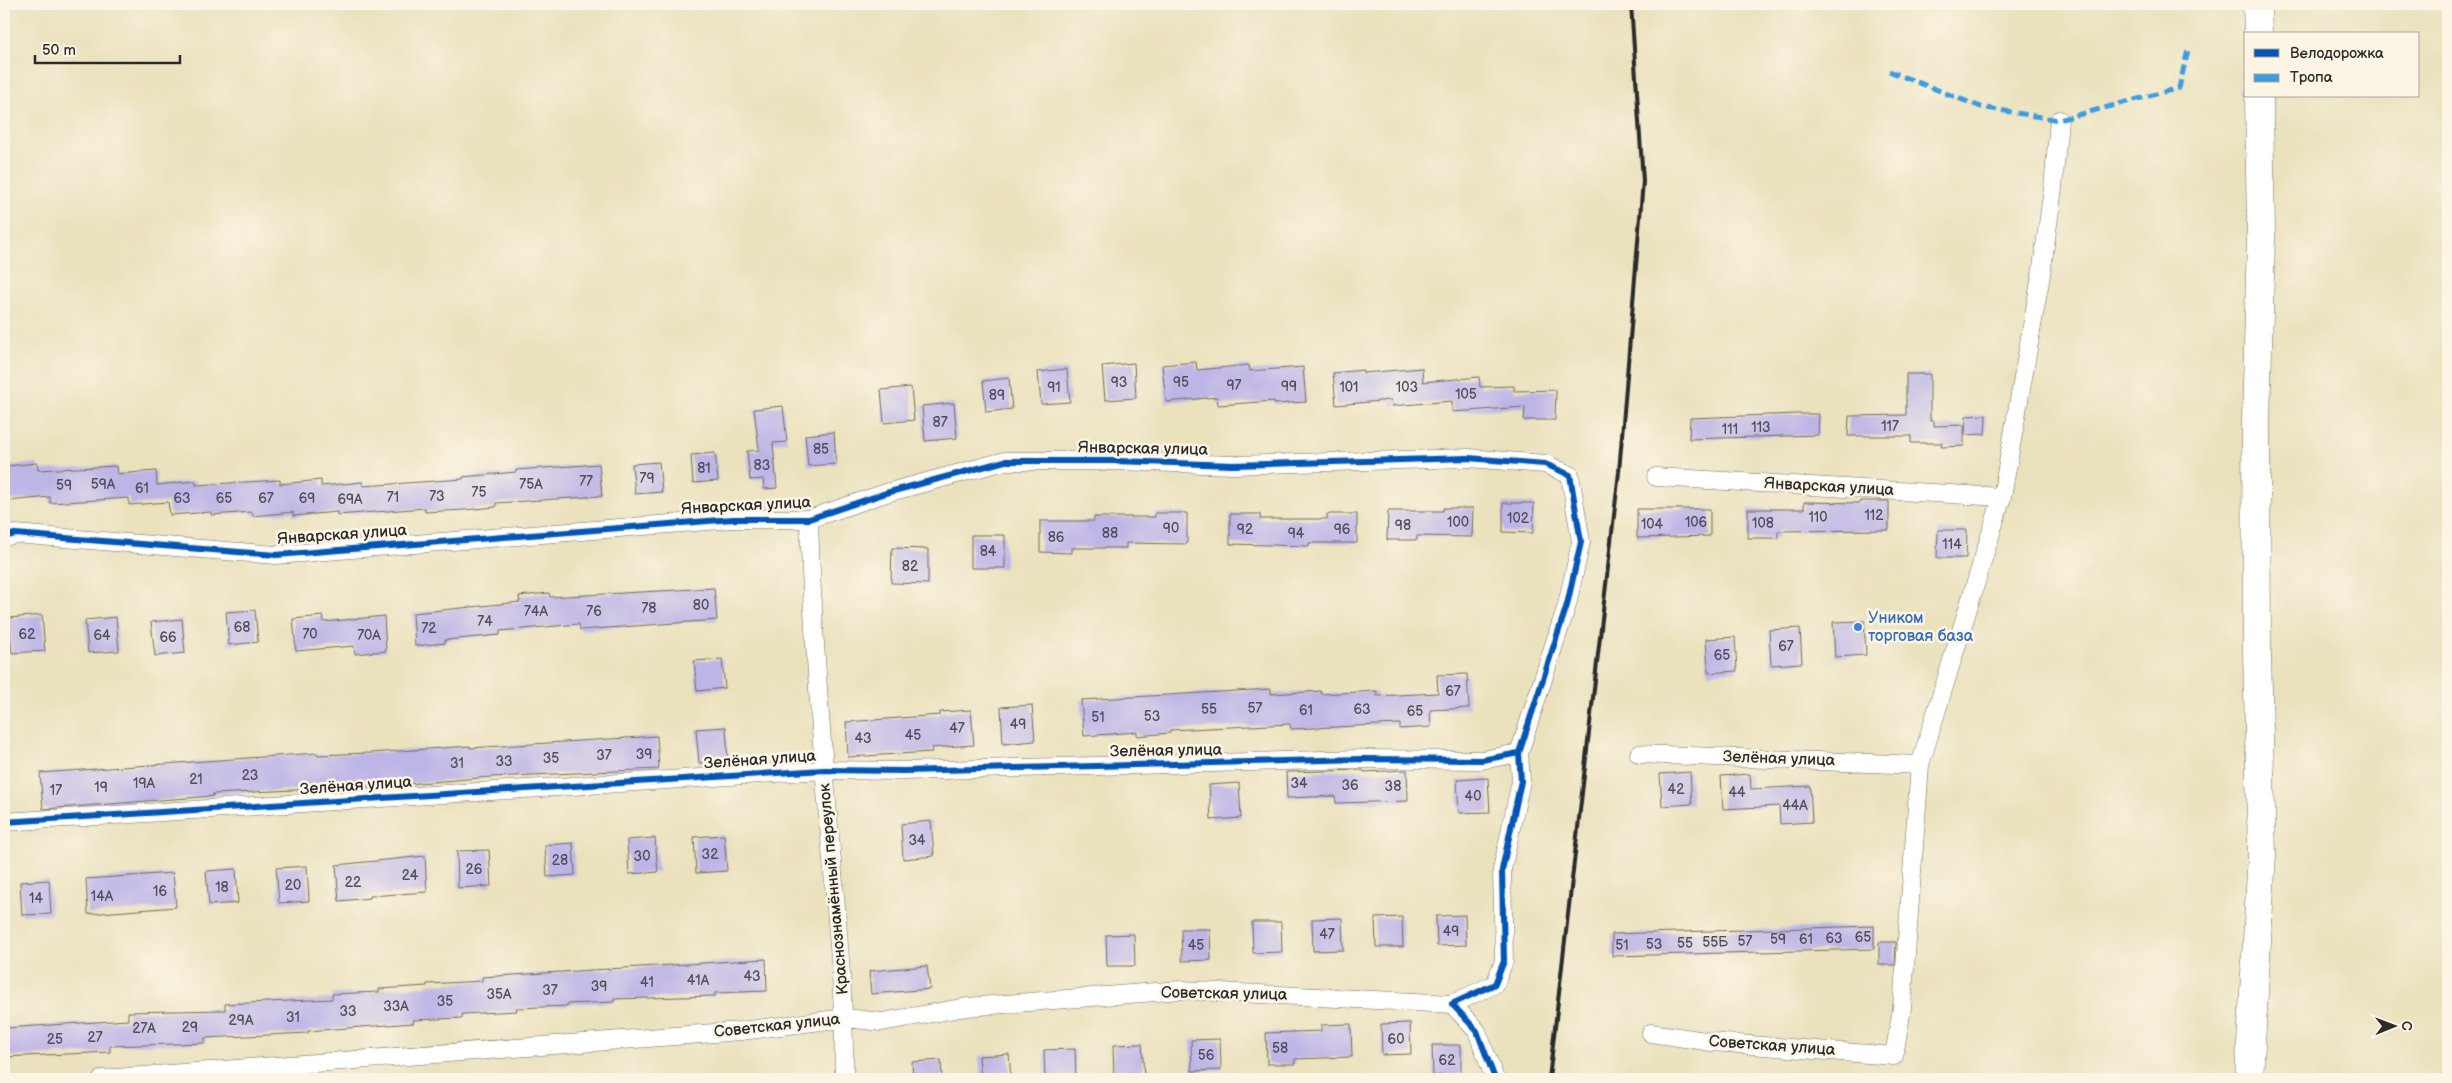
<svg xmlns="http://www.w3.org/2000/svg" width="2452" height="1083" viewBox="0 0 2452 1083" font-family="'Balsamiq Sans',sans-serif">
<rect width="100%" height="100%" fill="#fcf5e5"/>
<filter id="ink" filterUnits="userSpaceOnUse"><feTurbulence type="fractalNoise" baseFrequency=".02" numOctaves="2"/><feDisplacementMap in="SourceGraphic" scale="10" xChannelSelector="R" yChannelSelector="G"/><feConvolveMatrix kernelMatrix="1 2 1 2 8 2 1 2 1" color-interpolation-filters="sRGB"/></filter>
<filter id="wash" filterUnits="userSpaceOnUse"><feTurbulence type="fractalNoise" baseFrequency=".0096" numOctaves="4" result="noise"/><feDisplacementMap in="SourceGraphic" scale="20" xChannelSelector="R" yChannelSelector="G"/><feGaussianBlur stdDeviation="1.12" result="paint"/><feColorMatrix in="noise" values="0 0 0 0 0 0 0 0 0 0 0 0 0 0 0 0 0 1.4 0 .05"/><feComposite in="paint" operator="in"/></filter>
<g filter="url(#wash)">
<rect width="100%" height="100%" fill="#eae1bd"/>
<g id="blocks">
<path fill="#bdb5e6" d="M1196,362L1197,370L1249,365L1250,371L1303,367L1306,402L1274,404V401L1218,405L1217,397L1166,402L1162,365Z
M1134,363L1136,398L1105,400L1102,366Z
M1422,368L1423,382L1479,377L1480,387L1514,386V391L1556,390L1555,420H1524L1525,407L1452,412V401L1392,406L1391,400L1336,405L1333,373L1363,370V373Z
M1067,369L1070,402L1041,404L1038,372Z
M1906,374H1930V421H1934V426L1964,425V446L1941,447L1942,443H1911V436H1848L1849,416L1906,415Z
M1009,378L1012,409L986,412L983,381Z
M911,387L914,420L884,423L881,390Z
M954,403L957,438L925,441L922,406Z
M783,406L787,442L773,443L777,488L764,489L763,479L750,480L747,451L759,450L754,409Z
M1797,414H1819L1818,435L1689,439L1690,418Z
M1986,415L1985,434L1965,435L1966,416Z
M834,432L836,464L808,466L805,435Z
M715,453L718,481L693,483L691,455Z
M659,462L662,492L635,494L632,464Z
M37,463L38,470L116,466L117,474L156,471L157,485L195,481L196,485L280,480V484L321,480V486L363,482V486L463,479V477L516,472V470L599,464L602,496L496,503V507L465,510L425,512V508L337,515V512L293,516V512L253,516L252,512L211,515V512L170,515L168,502L129,505V498L50,503V497L8,501L6,466Z
M1860,501H1889V530L1778,531V538H1748V509H1804V502L1860,503Z
M1503,503H1534L1533,533L1503,532Z
M1443,508H1473L1472,537L1417,536V540H1387L1388,511H1443Z
M1637,509H1710V536L1637,538Z
M1155,513H1187V544L1126,543V548H1072V553L1040,552V521H1094V517H1155Z
M1230,514H1260V519H1327V514H1357V543H1309V546L1230,544Z
M1938,530H1967L1966,558H1937Z
M971,535H1005V568H971Z
M892,548L928,549V584L891,583Z
M714,588L717,620L580,630L579,624L500,631V635L445,640V643L415,646L413,613L520,602L519,596L549,593L550,597Z
M255,610L258,642L229,645L226,612Z
M42,615L45,651L12,653L9,618Z
M323,616L324,622L384,616L386,651L355,654L354,646L296,651L293,619Z
M116,617L119,651L88,653L85,620Z
M182,619L185,653L155,656L151,622Z
M1864,621L1866,655L1835,657L1833,622Z
M1800,628L1802,663L1771,665L1769,630Z
M1735,637L1737,671L1708,673L1706,639Z
M722,659L725,688L697,691L694,661Z
M1467,674L1469,708L1430,710L1431,727L1400,729V724L1291,729L1290,724L1170,730V733L1137,736V732L1084,736L1081,700L1271,689V694L1321,691V694L1377,691V696L1438,693L1437,675Z
M1032,705L1035,741L1003,744L1001,707Z
M971,710L974,745L931,748L932,752L848,757L846,722L940,715V712Z
M726,727L728,761L699,763L696,729Z
M657,736L659,769L491,777L396,785L213,794V796L43,809L40,773L317,753V755L370,753L470,746V748Z
M1363,770L1364,772L1407,770L1408,801L1336,803L1335,796L1287,798L1286,772Z
M1690,772L1692,804L1662,806L1660,774Z
M1750,774L1751,789L1810,786L1812,822L1780,824L1779,806L1723,809L1721,776Z
M1488,778L1490,812L1459,813L1457,780Z
M1239,783L1241,818L1211,820L1209,785Z
M931,821L934,856L903,859L901,824Z
M724,835L727,871L696,873L694,837Z
M655,838L658,872L629,874L627,840Z
M573,843L575,875L547,877L545,845Z
M489,850L491,886L458,888L457,851Z
M425,856L427,892L370,896V898L339,901L336,865Z
M307,866L309,901L279,903L276,868Z
M236,869L238,903L209,905L206,871Z
M173,873L176,907L88,914L86,879Z
M49,880L51,914L22,915L20,882Z
M1465,915L1466,945L1437,946L1436,916Z
M1402,917L1403,947H1376L1375,918Z
M1342,918L1343,950L1313,951L1312,919Z
M1252,922H1281L1282,952L1253,953Z
M1874,926V949L1612,956V934Z
M1181,929H1210L1211,960L1182,961Z
M1134,934L1135,966H1107L1106,935Z
M1879,942H1896L1895,965H1879Z
M766,959L767,991L715,993V996L614,999V1002L567,1004V1006L516,1008L517,1011L462,1014V1018L413,1020L414,1023L308,1031V1033L205,1038V1043L110,1046V1052L4,1057V1028L128,1020V1012L225,1010V1004L332,999V994L379,992V989L427,986V984L482,981V977Z
M927,966L930,989L871,994L869,971Z
M1410,1023L1411,1054L1382,1055L1381,1024Z
M1351,1024L1352,1057L1295,1059V1064H1267L1266,1033L1321,1031V1025Z
M1220,1039L1221,1070L1192,1071L1191,1040Z
M1142,1044L1144,1076L1114,1078L1113,1045Z
M1432,1045H1461V1075L1433,1076Z
M1075,1049L1076,1079H1045L1044,1050Z
M1009,1054L1011,1079H981L979,1056Z
M941,1060L942,1079H913L912,1062Z"/>
</g>
</g>
<g filter="url(#ink)">
<use href="#blocks" fill-opacity="0" stroke="#6e6b5e" stroke-width="1"/>
<g fill="none" stroke-linecap="round" stroke-linejoin="round">
<defs>
<path id="minor" d="M1656,477L2002,497
M809,519C812,621 820,724 829,826C836,910 845,994 844,1079
M4,537L15,534L276,555L733,519H809L886,493L1005,461H1116L1233,465L1468,458L1545,464L1570,475L1581,542L1567,605L1519,753L1521,781L1502,870L1504,961L1495,984L1452,1004L1477,1031L1495,1079
M1639,754L1920,765
M4,822L824,770L904,771L1363,759L1482,760L1519,753
M1651,1033L1712,1042L1894,1056L1902,1008L1920,765L2002,497L2041,275L2053,188L2059,120
M102,1079L741,1031L845,1018L882,1022L967,1007L1181,990L1452,1004"/>
<path id="primary" d="M2257,4L2258,34
M2249,1079L2262,854L2257,652L2256,422L2261,238L2259,96"/>
</defs>
<use href="#minor" stroke="#6e6b5e" stroke-width="19"/>
<use href="#primary" stroke="#6e6b5e" stroke-width="29"/>
<use href="#minor" stroke="#fff" stroke-width="18"/>
<use href="#primary" stroke="#fff" stroke-width="28"/>
<path stroke="#2b2b2b" stroke-width="4" d="M1549,1079L1619,472L1643,181L1631,4"/>
<path stroke="#3d9ce1" stroke-width="5" stroke-dasharray="10 5" stroke-linecap="butt" d="M1889,71L1981,107L2059,120L2179,88L2188,50"/>
<defs>
<path id="cycleway" d="M4,537L15,534L276,555L733,519H809L886,493L1005,461H1116L1233,465L1468,458L1545,464L1570,475L1581,542L1567,605L1519,753L1521,781L1502,870L1504,961L1495,984L1452,1004L1477,1031L1495,1079
M4,822L824,770L904,771L1363,759L1482,760L1519,753"/>
</defs>
<use href="#cycleway" stroke="#fcf5e5" stroke-width="9"/>
<use href="#cycleway" stroke="#0057b8" stroke-width="6"/>
</g>
</g>
<circle fill="#3f7fe0" stroke="#fcf5e5" stroke-width="2" cx="1858" cy="627" r="5"/>
<g text-anchor="middle" dominant-baseline="central" stroke-width="5" stroke-linejoin="round" paint-order="stroke">
<g font-size="14" fill="#504e5a">
<text x="1119" y="382">93</text>
<text x="1181" y="382">95</text>
<text x="1234" y="385">97</text>
<text x="1289" y="386">99</text>
<text x="1054" y="387">91</text>
<text x="1349" y="387">101</text>
<text x="1407" y="387">103</text>
<text x="1466" y="394">105</text>
<text x="997" y="395">89</text>
<text x="940" y="422">87</text>
<text x="1890" y="426">117</text>
<text x="1761" y="427">113</text>
<text x="1730" y="429">111</text>
<text x="821" y="449">85</text>
<text x="762" y="465">83</text>
<text x="704" y="468">81</text>
<text x="647" y="478">79</text>
<text x="586" y="481">77</text>
<text x="103" y="484">59А</text>
<text x="531" y="484">75А</text>
<text x="64" y="485">59</text>
<text x="142" y="488">61</text>
<text x="479" y="492">75</text>
<text x="437" y="496">73</text>
<text x="393" y="497">71</text>
<text x="182" y="498">63</text>
<text x="224" y="498">65</text>
<text x="266" y="498">67</text>
<text x="307" y="498">69</text>
<text x="350" y="499">69А</text>
<text x="1874" y="515">112</text>
<text x="1818" y="517">110</text>
<text x="1518" y="518">102</text>
<text x="1458" y="522">100</text>
<text x="1696" y="522">106</text>
<text x="1763" y="523">108</text>
<text x="1652" y="524">104</text>
<text x="1403" y="525">98</text>
<text x="1171" y="528">90</text>
<text x="1245" y="529">92</text>
<text x="1342" y="529">96</text>
<text x="1110" y="533">88</text>
<text x="1296" y="533">94</text>
<text x="1056" y="537">86</text>
<text x="1952" y="544">114</text>
<text x="988" y="551">84</text>
<text x="910" y="566">82</text>
<text x="701" y="605">80</text>
<text x="649" y="608">78</text>
<text x="536" y="611">74А</text>
<text x="594" y="611">76</text>
<text x="485" y="621">74</text>
<text x="242" y="627">68</text>
<text x="429" y="628">72</text>
<text x="27" y="634">62</text>
<text x="310" y="634">70</text>
<text x="102" y="635">64</text>
<text x="369" y="635">70А</text>
<text x="168" y="637">66</text>
<text x="1786" y="646">67</text>
<text x="1722" y="655">65</text>
<text x="1453" y="691">67</text>
<text x="1255" y="708">57</text>
<text x="1209" y="709">55</text>
<text x="1362" y="709">63</text>
<text x="1306" y="710">61</text>
<text x="1415" y="711">65</text>
<text x="1152" y="716">53</text>
<text x="1098" y="717">51</text>
<text x="1018" y="724">49</text>
<text x="957" y="728">47</text>
<text x="913" y="735">45</text>
<text x="863" y="738">43</text>
<text x="644" y="754">39</text>
<text x="604" y="755">37</text>
<text x="551" y="758">35</text>
<text x="504" y="761">33</text>
<text x="457" y="763">31</text>
<text x="250" y="775">23</text>
<text x="196" y="779">21</text>
<text x="144" y="783">19А</text>
<text x="1299" y="783">34</text>
<text x="1350" y="785">36</text>
<text x="1393" y="786">38</text>
<text x="101" y="787">19</text>
<text x="1676" y="789">42</text>
<text x="56" y="790">17</text>
<text x="1737" y="792">44</text>
<text x="1473" y="796">40</text>
<text x="1795" y="805">44А</text>
<text x="917" y="840">34</text>
<text x="710" y="854">32</text>
<text x="642" y="856">30</text>
<text x="560" y="860">28</text>
<text x="474" y="869">26</text>
<text x="410" y="875">24</text>
<text x="353" y="882">22</text>
<text x="293" y="885">20</text>
<text x="222" y="887">18</text>
<text x="160" y="891">16</text>
<text x="102" y="896">14А</text>
<text x="36" y="898">14</text>
<text x="1451" y="931">49</text>
<text x="1327" y="934">47</text>
<text x="1863" y="937">65</text>
<text x="1834" y="938">63</text>
<text x="1778" y="939">59</text>
<text x="1806" y="939">61</text>
<text x="1745" y="941">57</text>
<text x="1715" y="942">55Б</text>
<text x="1685" y="943">55</text>
<text x="1654" y="944">53</text>
<text x="1196" y="945">45</text>
<text x="1622" y="945">51</text>
<text x="752" y="976">43</text>
<text x="698" y="980">41А</text>
<text x="647" y="982">41</text>
<text x="599" y="986">39</text>
<text x="550" y="990">37</text>
<text x="499" y="994">35А</text>
<text x="445" y="1001">35</text>
<text x="396" y="1006">33А</text>
<text x="348" y="1011">33</text>
<text x="293" y="1017">31</text>
<text x="241" y="1020">29А</text>
<text x="190" y="1027">29</text>
<text x="144" y="1028">27А</text>
<text x="95" y="1037">27</text>
<text x="55" y="1039">25</text>
<text x="1396" y="1039">60</text>
<text x="1280" y="1048">58</text>
<text x="1206" y="1055">56</text>
<text x="1447" y="1060">62</text>
</g>
<g font-size="16" fill="#2b2b2b" stroke="#fcf5e5">
<text transform="translate(1143 449) rotate(1)">Январская улица</text>
<text transform="translate(1829 487) rotate(3)">Январская улица</text>
<text transform="translate(746 506) rotate(-3)">Январская улица</text>
<text transform="translate(342 535) rotate(-4)">Январская улица</text>
<text transform="translate(1166 751) rotate(-1)">Зелёная улица</text>
<text transform="translate(1779 759) rotate(2)">Зелёная улица</text>
<text transform="translate(760 760) rotate(-4)">Зелёная улица</text>
<text transform="translate(356 786) rotate(-4)">Зелёная улица</text>
<text transform="translate(834 889) rotate(-95)">Краснознамённый переулок</text>
<text transform="translate(1224 994) rotate(1)">Советская улица</text>
<text transform="translate(777 1026) rotate(-6)">Советская улица</text>
<text transform="translate(1772 1046) rotate(4)">Советская улица</text>
</g>
<g font-size="16" fill="#366cbe" stroke="#fcf5e5" text-anchor="start">
<text x="1868" y="618">Уником<tspan x="1868" dy="18">торговая база</tspan></text>
</g>
</g>
<rect width="2452" height="1083" fill="none" stroke="#fcf5e5" stroke-width="20"/>
<rect x="2244" y="32" width="175" height="65" fill="#fcf5e5" stroke="#a8a49b"/>
<rect x="2254" y="49" width="25" height="8" fill="#0057b8" stroke="#a8a49b"/>
<text x="2290" y="58" font-size="15" fill="#2b2b2b">Велодорожка</text>
<rect x="2254" y="74" width="25" height="8" fill="#3d9ce1" stroke="#a8a49b"/>
<text x="2290" y="82" font-size="15" fill="#2b2b2b">Тропа</text>
<g transform="translate(2394 1026) rotate(89)" stroke="#fcf5e5" stroke-width="4" paint-order="stroke">
<path d="M0-4L9 19L0 12L-9 19Z" fill="#2b2b2b"/>
<text y="-8" font-size="14" font-weight="bold" text-anchor="middle" fill="#2b2b2b">С</text>
</g>
<path d="M35 55v8h145v-8" fill="none" stroke="#2b2b2b" stroke-width="2.5"/>
<text x="42" y="55" font-size="15" fill="#2b2b2b" stroke="#fcf5e5" stroke-width="4" paint-order="stroke">50 m</text>
</svg>
